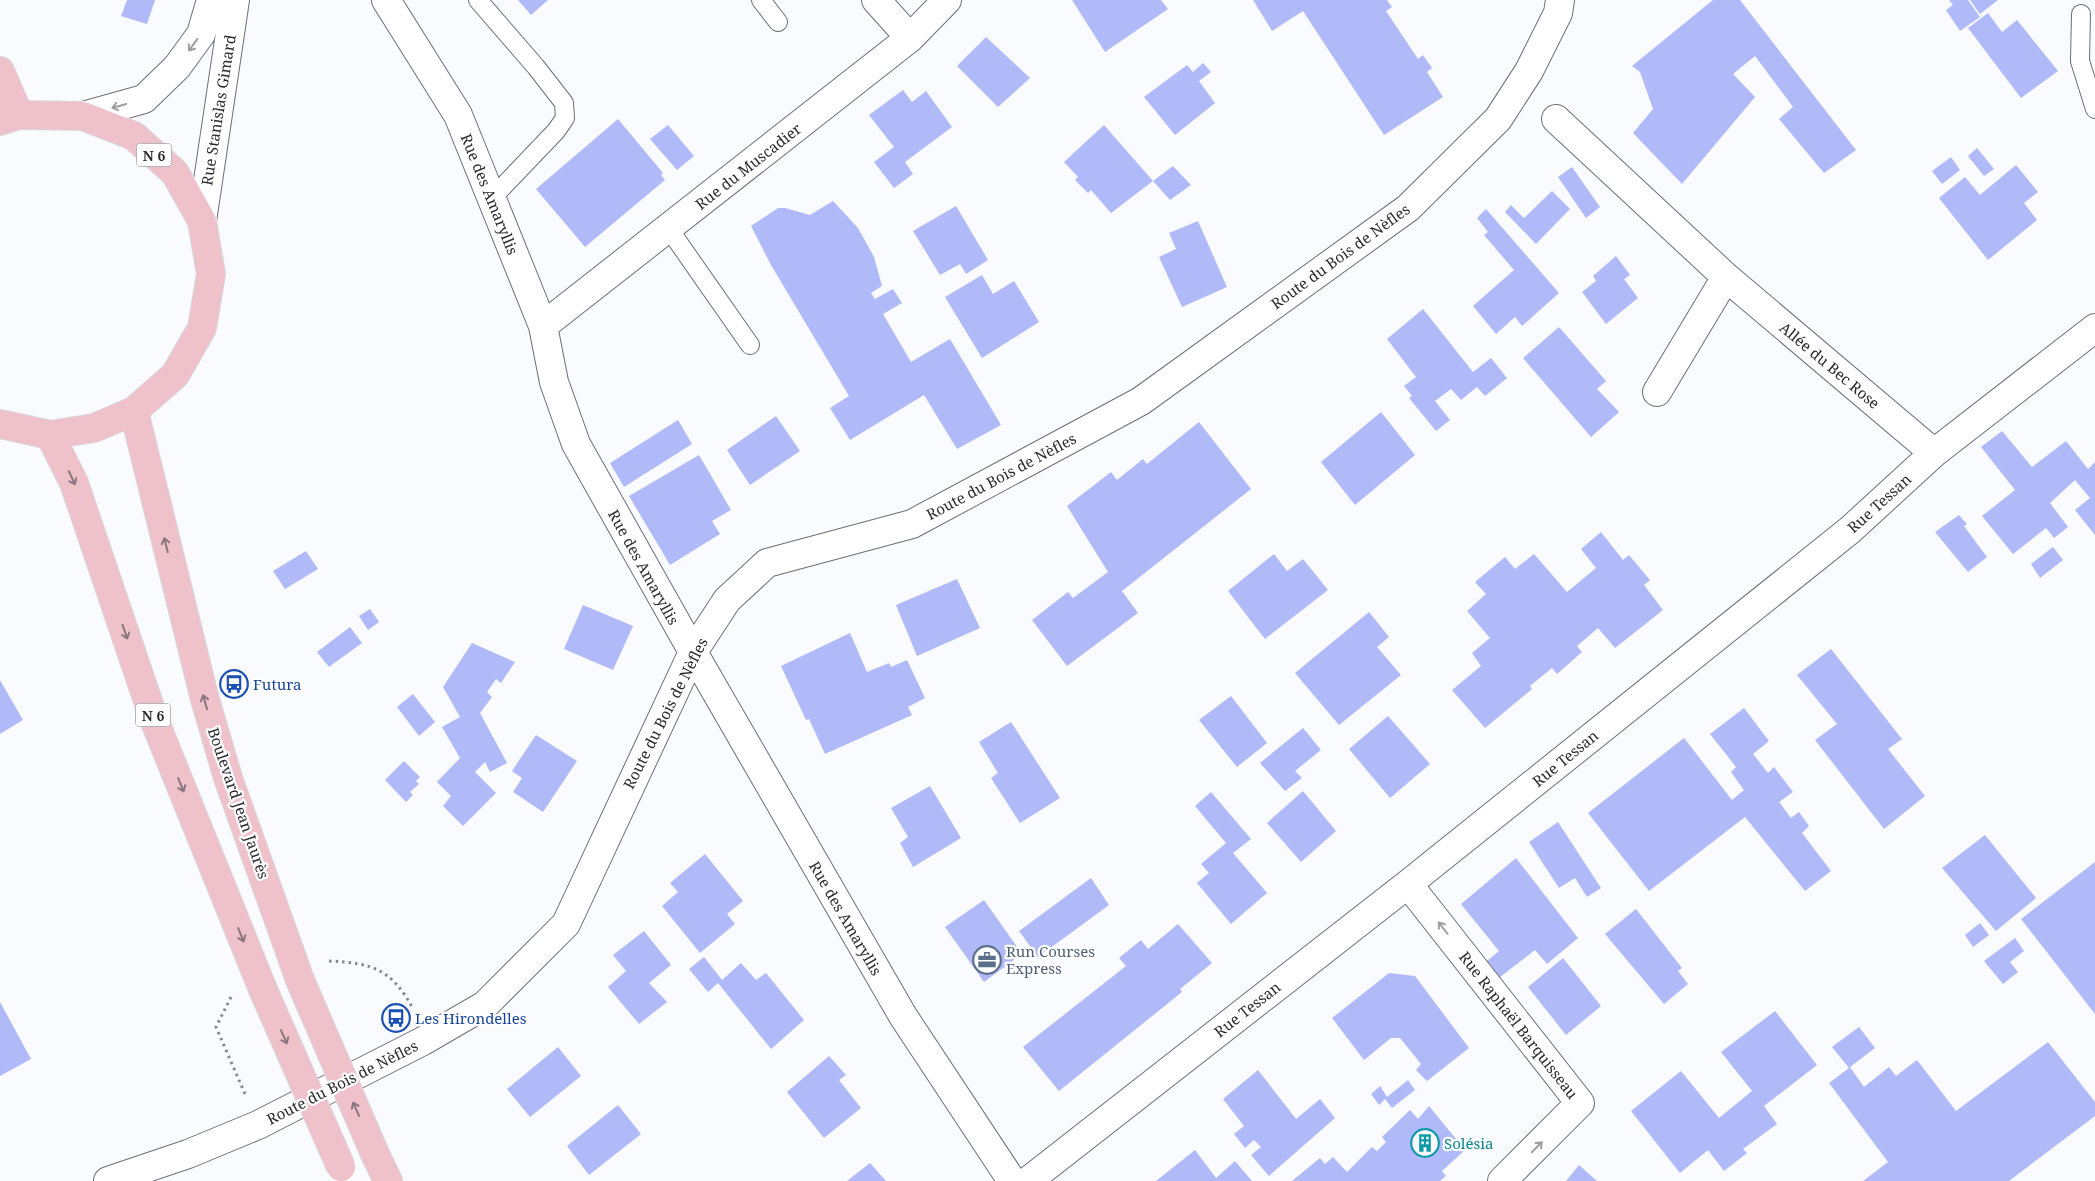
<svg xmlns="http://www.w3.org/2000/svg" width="2095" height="1181" viewBox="0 0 2095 1181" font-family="'Noto Serif',serif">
<rect width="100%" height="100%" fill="#fafbff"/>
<path fill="#b1baf8" d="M127,0H155L147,24L121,16Z
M518,0H548L531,15Z
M1072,0H1161L1168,9L1105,52Z
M1253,0H1387L1392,7L1386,11L1418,59L1423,55L1432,68L1427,72L1443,97L1384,135L1303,11L1272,31Z
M1713,0H1740L1856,150L1824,173L1779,119L1793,107L1755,56L1733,74L1755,97L1682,184L1633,133L1653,109L1640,72L1632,66Z
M1949,0H1968L1980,17L1960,31L1946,10L1953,5Z
M1970,0H1998L1980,14Z
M1988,13L2002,32L2017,20L2058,71L2021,98L1968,28Z
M986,37L1030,78L998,107L957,66Z
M1203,63L1211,72L1199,81L1215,103L1175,135L1144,97L1187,65L1193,72Z
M903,90L912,102L926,91L952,127L905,162L913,174L894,188L874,162L894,147L869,115Z
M618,119L663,173L661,175L665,180L585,247L536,189Z
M668,125L694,156L677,170L650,139Z
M1104,125L1153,181L1111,213L1091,190L1088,193L1075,180L1078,177L1064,162Z
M1977,148L1994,169L1984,176L1968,156Z
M1951,157L1960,170L1942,184L1932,171Z
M2016,165L2038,192L2024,203L2037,220L1988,260L1939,198L1965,177L1980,195Z
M1173,166L1191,185L1170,200L1153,181Z
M1572,167L1600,207L1586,218L1558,177Z
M1552,191L1570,209L1536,244L1505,212L1511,205L1524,218Z
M833,201L858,228L874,257L882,286L871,293L875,299L893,289L902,303L883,314L911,362L950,339L1001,425L957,449L924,395L850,440L830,408L849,396L771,265L751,226L778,208H785L810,215Z
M956,206L988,260L966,274L960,264L940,275L913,231Z
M1486,209L1559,293L1522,326L1515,317L1496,334L1473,306L1514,270L1484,235L1488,232L1477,218Z
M1198,221L1227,287L1182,307L1159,257L1176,249L1169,233Z
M1616,256L1630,275L1624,279L1638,298L1606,324L1582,292L1596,281L1593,276Z
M982,275L993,294L1014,281L1039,322L982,358L945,297Z
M1423,309L1473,372L1491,358L1507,378L1485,396L1477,387L1461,400L1451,389L1435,401L1450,420L1436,431L1409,398L1412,396L1404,386L1416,377L1387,339Z
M1559,327L1606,381L1597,389L1619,412L1591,437L1523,358Z
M1381,412L1415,455L1355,505L1321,462Z
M776,416L800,451L750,485L727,450Z
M678,420L692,444L624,487L610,463Z
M1199,422L1251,489L1122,591L1138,613L1067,666L1032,620L1068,592L1073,598L1108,572L1067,506L1111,472L1117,480L1143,459L1147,464Z
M2002,431L2032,467L2066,441L2088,469L2095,462V535L2075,510L2090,498L2075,480L2050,503L2068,527L2054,538L2046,528L2013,554L1982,516L2015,490L1981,447Z
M699,455L731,510L712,521L720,534L670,565L629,496Z
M1959,515L1967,524L1964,526L1987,557L1968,572L1935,532Z
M1601,532L1623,560L1629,555L1650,580L1644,585L1663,610L1615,648L1598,628L1577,646L1582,652L1557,674L1552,668L1530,686L1532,689L1485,728L1452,690L1481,666L1472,653L1490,638L1467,611L1486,594L1475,582L1505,557L1515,569L1534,554L1567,592L1596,568L1581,549Z
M2053,547L2063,560L2040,578L2031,564Z
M306,551L318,569L285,589L273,571Z
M1274,554L1287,571L1303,559L1328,590L1265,639L1228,591Z
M957,579L980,628L917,656L896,605Z
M583,605L633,626L613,670L564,649Z
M370,609L379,622L368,630L359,616Z
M1369,612L1389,637L1377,647L1401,675L1339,725L1295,673Z
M350,627L362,643L329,667L317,652Z
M850,633L867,672L889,663L891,667L907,660L925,698L908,707L912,715L825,754L809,719L806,720L781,666Z
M472,643L515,662L501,683L496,679L487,692L492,697L480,713L507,763L490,772L485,762L475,772L496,793L463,826L443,806L451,796L437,782L460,758L442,727L460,717L443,687Z
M1831,649L1902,739L1888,749L1925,796L1884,829L1815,740L1837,724L1797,675Z
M0,680L23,720L0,734Z
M413,694L435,722L419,736L397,707Z
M1231,696L1267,743L1237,767L1199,720Z
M1744,708L1769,741L1753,754L1768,773L1774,767L1793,792L1779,802L1791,818L1799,812L1809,826L1802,833L1831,871L1805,891L1745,817L1649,891L1588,813L1684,738L1732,800L1744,790L1731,772L1736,767L1710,734Z
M1388,716L1430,764L1390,798L1349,749Z
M1011,722L1060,798L1020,823L991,778L998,773L979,742Z
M1303,728L1321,750L1295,771L1302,778L1285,791L1260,763Z
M536,735L577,761L543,812L513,792L522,778L512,771Z
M404,761L420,777L416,781L419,784L410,792L413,795L406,802L385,780Z
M930,786L961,838L913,867L900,843L908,837L891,808Z
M1303,791L1336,831L1301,862L1267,823Z
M1211,792L1251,839L1233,853L1267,893L1231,924L1197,883L1209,873L1201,864L1226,843L1195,806Z
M1558,822L1601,888L1587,897L1575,878L1559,888L1529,842Z
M1985,835L2036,898L1996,931L1942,868Z
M705,854L743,901L727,914L735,924L700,953L662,906L678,892L670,883Z
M1516,858L1578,938L1547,964L1535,950L1495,981L1482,965L1499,951L1461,904Z
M2095,862V1014L2021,919Z
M1091,878L1109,905L1038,957L1019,931Z
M984,900L1022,954L984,982L945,927Z
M1636,909L1682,968L1678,971L1688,984L1664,1004L1605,934Z
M1980,923L1989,935L1973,947L1965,935Z
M1178,924L1212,963L1180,989L1182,992L1059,1091L1023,1047L1126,966L1119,958L1141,940L1148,949Z
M644,931L671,965L649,983L667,1002L639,1024L608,987L626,971L613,955Z
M2015,938L2024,951L2010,962L2018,972L2003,984L1984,961Z
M704,957L722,980L741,963L756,980L766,973L804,1020L771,1049L718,983L708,992L689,969Z
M1563,958L1601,1006L1566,1035L1528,987Z
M1389,973L1415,976L1469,1048L1427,1081L1416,1070L1421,1064L1400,1038H1391L1364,1060L1332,1018Z
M0,1002L31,1059L0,1076Z
M1775,1011L1817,1065L1764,1106L1777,1124L1743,1149L1747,1153L1724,1171L1708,1150L1680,1173L1631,1111L1681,1071L1719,1118L1752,1091L1721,1052Z
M1859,1027L1875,1048L1850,1067L1864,1087L1889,1067L1896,1076L1917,1060L1956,1111L2048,1042L2095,1102V1116L2009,1181H1863L1888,1162L1829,1083L1849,1068L1832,1047Z
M558,1047L581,1076L530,1117L507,1089Z
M829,1056L846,1075L839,1080L861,1108L824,1138L787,1092Z
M1258,1070L1296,1119L1320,1099L1335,1118L1269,1176L1251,1155L1261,1147L1254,1140L1245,1148L1234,1134L1244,1126L1223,1099Z
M1408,1080L1415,1090L1392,1108L1385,1099L1379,1105L1371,1094L1380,1086L1387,1097Z
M618,1105L641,1134L589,1175L567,1146Z
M1429,1106L1465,1150L1442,1171L1446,1176L1440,1181H1292L1320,1158L1325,1164L1333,1157L1347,1172L1372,1147L1377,1151L1386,1142L1382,1137L1410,1110L1418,1119Z
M1195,1150L1216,1178L1235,1161L1252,1181H1156Z
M870,1163L886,1181H847Z
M1579,1165L1597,1181H1566Z"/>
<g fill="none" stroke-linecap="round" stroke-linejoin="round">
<defs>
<path id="service" d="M478,0L536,67L564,103L565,118L556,131L492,198
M761,0L778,22
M2081,14L2080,61L2095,109
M669,229L750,345"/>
<path id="minor" d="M386,0L458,115L543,326L554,382L576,444L693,652L903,1016L1012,1181
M876,0L910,38
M83,116L144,99L177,67L201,34L211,0
M1556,119L1726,277L1934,453
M202,221L235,0
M543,326L910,38L947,0
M1657,392L1726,277
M1408,884L1580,1103L1502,1181
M108,1181L188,1154L258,1125L423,1041L485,1005L566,924L693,652L727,600L767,563L912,524L1141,401L1408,208L1498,119L1529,71L1558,13L1560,0
M1028,1181L1408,884L1850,530L1934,453L2095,328"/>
<path id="primary" d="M0,71L19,115
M0,121L19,115L83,116L134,136L175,173L202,221L211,274L202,328L175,375L134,411L94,428L50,435L0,424
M134,411L204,696L228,778L300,980
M50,435L74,483L155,722L264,992
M375,1154L388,1181"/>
</defs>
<use href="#service" stroke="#6d6f78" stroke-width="20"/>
<use href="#minor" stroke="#6d6f78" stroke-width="30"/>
<use href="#primary" stroke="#d9d9da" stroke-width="30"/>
<path stroke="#88898d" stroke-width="3" stroke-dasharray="2.5 4" stroke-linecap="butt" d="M329,961C372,963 392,969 413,1009
M231,997L216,1027L245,1094"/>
<use href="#service" stroke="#fff" stroke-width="18"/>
<use href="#minor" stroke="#fff" stroke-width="28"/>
<use href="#primary" stroke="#eec1cb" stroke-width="28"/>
<defs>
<path id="primary-bridge" d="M300,980L375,1154
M264,992L341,1167"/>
</defs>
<use href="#primary-bridge" stroke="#d9d9da" stroke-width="30" stroke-linecap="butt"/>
<use href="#primary-bridge" stroke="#eec1cb" stroke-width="28"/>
</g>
<defs><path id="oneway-shaft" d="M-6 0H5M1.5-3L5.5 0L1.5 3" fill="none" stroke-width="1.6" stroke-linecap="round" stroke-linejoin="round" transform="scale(1.25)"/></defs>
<g stroke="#a0a0a1">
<use href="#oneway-shaft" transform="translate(193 45) rotate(126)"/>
<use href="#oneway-shaft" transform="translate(119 106) rotate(164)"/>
<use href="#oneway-shaft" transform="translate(1443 928) rotate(-128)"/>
<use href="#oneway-shaft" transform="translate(1537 1147) rotate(-45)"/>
</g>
<g stroke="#8c767d">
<use href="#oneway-shaft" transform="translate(72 478) rotate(65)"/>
<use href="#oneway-shaft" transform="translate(166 545) rotate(-104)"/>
<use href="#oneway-shaft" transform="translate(125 632) rotate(71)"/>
<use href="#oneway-shaft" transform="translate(205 702) rotate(-106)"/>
<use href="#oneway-shaft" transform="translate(181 785) rotate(68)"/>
<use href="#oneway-shaft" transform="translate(241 935) rotate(68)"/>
<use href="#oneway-shaft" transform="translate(284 1037) rotate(66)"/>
<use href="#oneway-shaft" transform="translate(356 1109) rotate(-114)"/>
</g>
<defs>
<symbol id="bus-ring" viewBox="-11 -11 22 22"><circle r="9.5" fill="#fff" stroke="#1a4fb4" stroke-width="1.5"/><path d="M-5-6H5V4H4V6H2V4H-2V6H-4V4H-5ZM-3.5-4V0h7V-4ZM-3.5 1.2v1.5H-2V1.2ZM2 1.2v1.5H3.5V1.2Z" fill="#1a4fb4"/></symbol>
<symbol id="office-ring" viewBox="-11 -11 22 22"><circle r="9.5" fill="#fff" stroke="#5c6f8a" stroke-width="1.5"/><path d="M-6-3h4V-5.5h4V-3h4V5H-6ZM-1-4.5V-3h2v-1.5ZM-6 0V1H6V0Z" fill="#5c6f8a"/></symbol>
<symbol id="building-ring" viewBox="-11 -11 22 22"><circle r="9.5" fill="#fff" stroke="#0f9aa8" stroke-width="1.5"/><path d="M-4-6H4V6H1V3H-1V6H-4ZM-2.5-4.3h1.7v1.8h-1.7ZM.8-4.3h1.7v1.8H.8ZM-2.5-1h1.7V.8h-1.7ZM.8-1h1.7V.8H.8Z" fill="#0f9aa8"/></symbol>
</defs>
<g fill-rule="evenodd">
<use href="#bus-ring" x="218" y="668" width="32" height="32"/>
<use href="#office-ring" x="971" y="944" width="32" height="32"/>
<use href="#bus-ring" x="380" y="1002" width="32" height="32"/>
<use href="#building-ring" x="1409" y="1127" width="32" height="32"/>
</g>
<g text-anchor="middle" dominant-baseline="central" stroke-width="4.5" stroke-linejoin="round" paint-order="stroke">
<g fill="#fff" stroke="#6b6b6d" stroke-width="1">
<rect x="136.5" y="143.5" width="35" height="23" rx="4"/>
<rect x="135.5" y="703.5" width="35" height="23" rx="4"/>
</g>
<g font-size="14" font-weight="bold" fill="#2b2b2f">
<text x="154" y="155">N 6</text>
<text x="153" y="715">N 6</text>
</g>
<g font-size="15" fill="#2b2b2f" stroke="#fff">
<text transform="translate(218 110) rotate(-81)">Rue Stanislas Gimard</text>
<text transform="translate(748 166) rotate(-38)">Rue du Muscadier</text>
<text transform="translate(490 194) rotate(68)">Rue des Amaryllis</text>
<text transform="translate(1340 256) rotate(-36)">Route du Bois de Nèfles</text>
<text transform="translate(1830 365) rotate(40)">Allée du Bec Rose</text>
<text transform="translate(1001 476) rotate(-28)">Route du Bois de Nèfles</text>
<text transform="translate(1879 503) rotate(-42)">Rue Tessan</text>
<text transform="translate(644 567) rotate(61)">Rue des Amaryllis</text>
<text transform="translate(665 713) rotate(-63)">Route du Bois de Nèfles</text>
<text transform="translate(1565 758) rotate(-39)">Rue Tessan</text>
<text transform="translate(239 803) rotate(71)">Boulevard Jean Jaurès</text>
<text transform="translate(846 918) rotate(60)">Rue des Amaryllis</text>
<text transform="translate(1247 1009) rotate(-38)">Rue Tessan</text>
<text transform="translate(1519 1025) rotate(52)">Rue Raphaël Barquisseau</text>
<text transform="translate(342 1082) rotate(-27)">Route du Bois de Nèfles</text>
</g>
<g font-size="15" fill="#164399" stroke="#fff" text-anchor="start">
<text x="253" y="684">Futura</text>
<text x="415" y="1018">Les Hirondelles</text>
</g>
<g font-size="15" fill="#4e5e75" stroke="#fff" text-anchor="start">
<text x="1006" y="951">Run Courses<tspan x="1006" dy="17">Express</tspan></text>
</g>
<g font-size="15" fill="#0d838f" stroke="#fff" text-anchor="start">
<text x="1444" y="1143">Solésia</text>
</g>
</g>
</svg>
